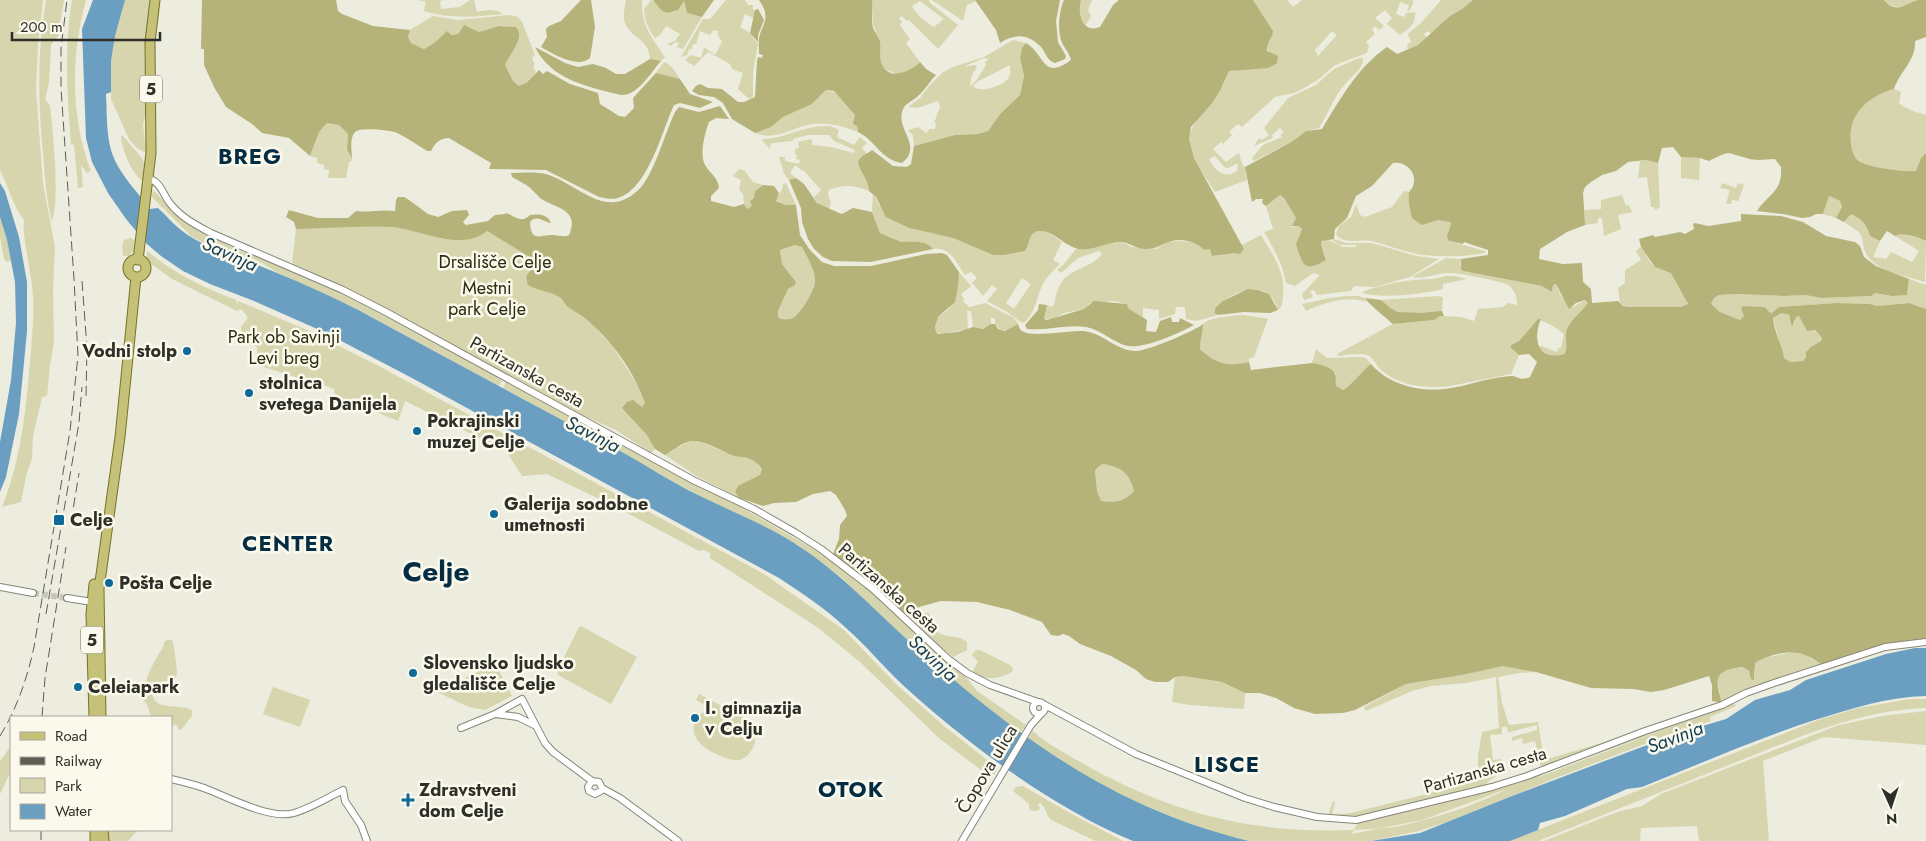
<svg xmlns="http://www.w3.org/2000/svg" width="1926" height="841" viewBox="0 0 1926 841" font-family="Jost,sans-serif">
<rect width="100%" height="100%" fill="#ececdf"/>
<path fill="#d6d5ad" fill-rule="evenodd" d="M0,0H43L38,45L36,89L43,184L55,247L53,289L54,342L50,365L47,396L42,397L33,436L32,458L26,476L21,502L2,507C21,460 26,410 30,361C32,339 34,317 33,296C32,272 22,241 24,220C13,206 8,186 0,170Z
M46,0H64L58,36L51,45L49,83L45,99L50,106C53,131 60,199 52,221C46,199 45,176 43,153C38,102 37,51 46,0Z
M72,0H86C71,55 70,117 91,171L87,173L81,165L83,187L78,188L74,145L71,144C67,95 64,48 72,0Z
M125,0H151L148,108L143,124L146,153L138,149L129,139L111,99V61L115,36Z
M418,0H444L440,1L441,9L460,7L470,0H474L477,12C486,10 494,8 503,14C475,17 451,19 424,11L426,2Z
M626,0H642C641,26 651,36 665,57L661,61L650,59C649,37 628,38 624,20C623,14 625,7 626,0Z
M651,0C659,3 665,18 676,11C680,9 681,4 684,1L687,13L702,17L683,49L677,47L679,43L675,42L671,46L667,44L675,41L680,34L666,26L660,35L655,38C648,28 645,21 644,9Z
M726,0H745L748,5H753V10H755L754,18L745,14L740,27L750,33L758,44L753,72V97L749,99L738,89L743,73L732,69L730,64L708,52L694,66L685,60L691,55L701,58L704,47L715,55L722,42L718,35V31L713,30L710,35L700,31L696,44H693L692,49H689L687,55L681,57L703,19H710Z
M872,0H929L930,3L958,25L938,49L909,20L907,21L902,16L899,18L902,22L900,25L910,39L906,43L920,62L910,70L898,74L886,70L882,66L880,60V45L873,23ZM920,1L944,19L934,27C926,22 916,15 912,6Z
M932,0H975L976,1L967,5L963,21Z
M1081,0H1092L1088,10L1091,16L1086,25C1078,17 1078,11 1081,0Z
M1253,0H1287L1293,7L1302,0H1413V4L1409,11H1407L1409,5L1400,2L1396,14L1404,17L1406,13L1415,12C1416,24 1410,28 1400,35L1387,24L1392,18L1385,10L1375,18L1384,26L1379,30L1375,26L1372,29L1375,34L1366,42L1369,46L1367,53L1335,65L1319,79L1304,88L1294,93L1275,97L1242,127L1238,124L1229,132L1232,135L1223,144L1221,142L1213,149L1226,162L1239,153L1242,164L1245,167L1247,180L1215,192C1205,176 1191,159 1189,140C1188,125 1213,103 1221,89C1225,83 1226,77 1229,71L1239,70L1269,53L1266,46L1273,33V31ZM1332,31L1337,35L1318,56L1315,50ZM1215,156L1224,167L1228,168L1238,163L1237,171C1224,180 1215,170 1209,159Z
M1441,0H1473L1462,9L1450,16L1431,34L1428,31L1424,34L1427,38L1418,45L1408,49L1407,45L1411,42L1408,34L1421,23Z
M1884,0H1916C1907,8 1893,10 1884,0Z
M511,15L518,17L522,22L535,55L532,58L535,66L533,67L536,72L523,86H519L513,81L505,65L511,51L517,45L516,27L499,26L479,32L466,26L462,27L458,34C438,36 439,42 424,49L411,43L408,37L410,30L433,16L458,20Z
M1013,40L1026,43L1022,48L1021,64L1024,76L1020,95L1001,113L988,131L978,134L955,135L914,146L913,136L908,130L918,127L926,133L930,129H935L936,123H934L940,107L938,101L917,108L908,107L920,98L930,85L942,73L953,67L984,57ZM984,58L989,59L985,62L986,65C981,72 978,81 970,86L972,75L977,67L975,65L963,67ZM1010,65C1010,69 1011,73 1009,77C1005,86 979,94 973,86L977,82Z
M1359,58H1363C1364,68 1352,76 1346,83C1334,96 1328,114 1319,128L1306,131L1293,141L1254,161L1252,158L1263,145L1282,137L1280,135L1284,133L1280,128L1272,135L1273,138L1254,146L1259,138L1262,140L1269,135L1264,128L1288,98L1316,85L1334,69Z
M664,62L669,64V66H671L680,79L656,73Z
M1894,89L1901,92L1899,103C1907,110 1916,112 1926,115V153L1919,163L1917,171C1903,172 1870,169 1860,161C1854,157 1852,151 1851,144C1847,115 1868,96 1894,89Z
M826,90L836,93L855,115L858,132C842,126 825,121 808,125C788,129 776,141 755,133L771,127L783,117L812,104Z
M327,123L339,125L348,134L347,150L353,160L349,162L346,178H328L329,170L324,169V165L317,163V158L310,156L319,132Z
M822,126H830L839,130L837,137L854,145L860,137L867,143L862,148L867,154C847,167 869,173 869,191C854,185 844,184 829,190L828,194L831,203L829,209L817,203L814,197L821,190L805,172L795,165L790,173L796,178L789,180L784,173L779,157H785V161L799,164L800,160L796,159L797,155L795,154V149L799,148L798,142L812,139V145L831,147L854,153L855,150L834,141L829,135H808L793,139V141L771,143L770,149L761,139C781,140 801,127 822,126Z
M121,135C126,138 129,143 132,147C145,161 146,160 144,180H141C131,171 121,148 121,135Z
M1681,157L1700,158L1699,180L1681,178Z
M1646,160L1658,163L1660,207L1655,210L1654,207H1651L1647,177L1638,178L1640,161Z
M739,169L745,171L753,182L763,185L755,191L753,206L746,209L744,204L743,194L739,190L741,180L733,176Z
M786,183L796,205H786L776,200L782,189L783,184Z
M1722,183L1736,188L1738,183L1744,185L1738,201L1732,200L1731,204H1726L1730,190L1720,188Z
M153,190L186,223L240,251L269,261L350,296L497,376V378L502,381L499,386L351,306L278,273L262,263L248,261L228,254L192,237L152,197Z
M1404,191L1409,192L1410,213L1450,222L1451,224L1448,233L1449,241L1485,251V253C1464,257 1444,257 1424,255C1406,253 1389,245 1371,241C1360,239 1343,245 1336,234L1339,226L1351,217L1356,204L1360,215L1365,217L1392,207Z
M873,193L879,205L909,228L953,238L993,255H1004L1025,251C1027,246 1028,238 1031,235C1040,225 1054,236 1062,242L1053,260L1060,264C1053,271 1046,277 1042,286C1036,299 1036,311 1025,322L1022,323L1007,312L987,301L997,289L992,285L983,296L972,283L977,278L971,272L965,275C956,263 951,246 933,249C926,241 913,242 903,242C898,241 886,234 880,233L872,212ZM1022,278L1031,284L1014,309L1006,303Z
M1280,195L1284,198L1296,218L1292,227L1299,226L1302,229L1296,244L1326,258L1321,243L1326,239L1343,247H1356V245H1339L1332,240L1334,239L1346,243H1372L1416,256L1439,259L1410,277L1374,287L1354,286L1351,291L1317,295L1314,290L1310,291L1313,297L1304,300L1302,294L1320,275L1313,273L1295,286L1286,283C1283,264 1274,249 1264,232L1273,229L1266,206Z
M1622,195L1626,206L1629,205L1632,212L1618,215L1621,229L1604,236L1602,218H1598V223L1585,225L1584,210L1601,209V200Z
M1828,196L1840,201L1842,207L1836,218L1823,214Z
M1851,214C1862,219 1867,225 1870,236L1880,241L1873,257L1886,259L1891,252L1912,262L1919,251L1895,236C1905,232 1917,237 1926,241L1925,282C1907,276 1878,272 1867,255C1862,248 1864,239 1859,232L1844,222Z
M0,217L7,240L11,260L10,261L7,262L4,259L0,236Z
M341,227C362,228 383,226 403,228C440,233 448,248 487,231L536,261L612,346L640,388L658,433L655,449L651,453L616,430L584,416L388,309L292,263L296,229Z
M1261,235C1272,254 1286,272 1283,295C1282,302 1283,306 1278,310C1277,307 1275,302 1273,299C1258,279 1229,295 1215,308V313L1218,315L1196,321L1186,319L1185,307H1176L1175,314L1159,319V310L1143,308V317L1128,308L1127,304L1114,301L1090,303L1084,309L1064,313L1053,319H1044L1047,305L1051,307L1054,305C1056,297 1057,288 1062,282C1071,268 1092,268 1102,254L1099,251L1078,258L1061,273L1057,270L1064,264L1076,249L1122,242L1132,247L1156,249L1169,242L1179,241L1192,242L1210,249L1213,256L1235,253L1242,245Z
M131,238L135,241V249L129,256H123L122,247L124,240Z
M795,245L802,247C807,257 815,269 815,280C815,290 800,314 793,318C789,320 785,319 781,319L778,317V311L788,289L795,285L796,282L782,264L780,250Z
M1641,247C1646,254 1650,265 1658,268C1662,270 1666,270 1671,272L1687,302V306C1673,310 1633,310 1620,304L1618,288L1625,283V270L1641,260L1636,251Z
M147,251C174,273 203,288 236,300L237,305L238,301L307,330L375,364L764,574L844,630L898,686L944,726L996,767L997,771L995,774L989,776L940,739L860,662L817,627L710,558V553L703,550L699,551L612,505L547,474L522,476L506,451L405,401L398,421L335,395L334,389L301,376L298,378L258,365L257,347L242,340L241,327L248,318L243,311L240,309L237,311L172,279L150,263L147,258Z
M1446,258L1461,259L1460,265L1463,271L1542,286L1552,292L1553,284H1556L1561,296L1573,307L1585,300L1588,303C1580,314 1571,322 1566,335C1574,358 1551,363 1539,347L1541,346L1557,352L1558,348H1561L1564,334L1553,326L1538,319L1519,341L1511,345V348L1519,355L1511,374L1450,386C1427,389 1401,386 1382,371C1377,367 1375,360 1369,356C1361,352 1347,355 1338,356L1337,354L1393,324L1434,320L1440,316L1461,317L1474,321L1478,310L1477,309L1503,307L1508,303L1517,305C1518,298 1514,289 1508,285C1501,281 1459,273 1450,273C1438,272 1424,280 1412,277Z
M959,272L971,286L961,294L964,299L963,301L969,307L985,303L1014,318L1018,324L1014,326L1009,330H1001L995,324V318H991V324C985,329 980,330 973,327L971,311H967L968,329L942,334L936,332C932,315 944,316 950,307C955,295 958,285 959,272Z
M1445,276H1455L1467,279L1443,284V289C1424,294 1381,299 1363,293V292C1378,285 1398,282 1414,280C1424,279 1435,280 1445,276Z
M1909,279L1926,285V309L1909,303L1877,306L1870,304L1836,303L1779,307L1772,313L1769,312L1765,307L1743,306L1742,308L1744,316L1740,320L1720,312L1711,304L1714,298L1719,295L1738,294L1784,296L1806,295L1821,298L1870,296L1875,293L1892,296L1907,295Z
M1346,296H1359L1365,298L1366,302C1349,295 1322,303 1306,311L1302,304L1330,298Z
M1438,296L1443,297L1442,311C1422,315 1394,318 1381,300Z
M1781,313L1788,315L1794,325L1796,317L1800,316L1807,331L1814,330L1822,338L1821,341L1811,347L1806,352V357L1803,361L1789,362L1784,358L1773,318Z
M1244,315L1268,319L1254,357L1249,359V362C1227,367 1216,364 1200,349C1200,340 1203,333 1203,324C1213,316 1231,316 1244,315Z
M1316,349L1327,358L1361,357L1366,358L1371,364C1364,369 1349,388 1343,390L1336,387V374L1312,363Z
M506,382L521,388L696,485L739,506L829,558L871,590L964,675L977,691L1026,725L1020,733L964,690L888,623L842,578L799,546L696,494L503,388Z
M694,441L703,443L735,456L750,459L759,463L762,469L760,476L735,492L739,498L695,475L665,455C676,450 680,444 694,441Z
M1102,464C1121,467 1129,472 1134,491C1124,502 1114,503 1100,501L1097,491L1095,470Z
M924,613H929C931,618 931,624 934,628C941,640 957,633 967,642V650L953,657C941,646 921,634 915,619L918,615Z
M581,626L637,657L611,704L558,675L557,671L579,627Z
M167,640H172C174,644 177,667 177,672C177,676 175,680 173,684L170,685L164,682L152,687C150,714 178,702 192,710V716L181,730H179L176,724L171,727V717H151L147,704L143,700C142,686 150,669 157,657C160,651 164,649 164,642Z
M977,650H980L1010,665L1013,669L1012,672C999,679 984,682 973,671L978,661L972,656L973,653Z
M1794,652L1804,654L1823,665L1722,703L1717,679L1718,675C1729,668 1748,661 1752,679L1755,676V663L1764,658Z
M495,663L512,696L485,710L469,707L437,692Z
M1496,666H1509L1536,672L1519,673L1498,677L1502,703L1509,725L1538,722L1544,760L1611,740L1612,741L1541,768L1535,741L1523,744L1522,738L1512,741V737L1537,730V725L1510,732H1508L1507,727H1502V734L1490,735L1493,760L1501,759L1504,768C1500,776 1489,778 1486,785L1370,814L1343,818L1330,816L1329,812L1333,801L1335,802L1332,815L1351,813L1478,781V756L1482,732L1499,728L1496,677L1466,683L1431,686L1412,691L1366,711L1364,707L1406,684L1462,675Z
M1184,676L1222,682L1245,693L1244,709L1190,705L1172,702L1175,677Z
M273,687L310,700L300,727L263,714Z
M699,694L765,729L762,735L754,731L755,743C746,766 732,762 714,753C691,742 684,720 711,708L696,700Z
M1910,699H1926V708C1856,710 1793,740 1729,765C1665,790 1601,816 1538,841H1509L1821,719L1858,708Z
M1734,703L1736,706L1710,717L1711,721L1673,733L1556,778L1450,821L1419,831L1370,841H1249L1221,834L1186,822L1126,798L1087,777L1028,739L1033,731L1042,739C1158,813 1255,841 1396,827C1432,819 1474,806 1507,789L1422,820L1352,834L1358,822L1544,772L1704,712L1706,714L1545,773L1539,777Z
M1926,711V745L1824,737L1763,761L1769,841H1699L1697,826L1641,828L1640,841H1544L1617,812L1642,806L1661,794L1839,725L1882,716Z
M11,746V771L0,794V761Z
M1023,786L1068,812L1123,841C1115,841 1103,841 1096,841C1091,839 1053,821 1050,819C1046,814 1046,807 1040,803L1037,805L1040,807L1039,810L1032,811L1029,808V804L1013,791L1016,787Z
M108,830H138L128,841H108Z"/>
<path fill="#b5b379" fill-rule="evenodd" d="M202,0H336L338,11L342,14L373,26L410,30L408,37L411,43L424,49C433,45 440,38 447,31L451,35L458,34L464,25L479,32L499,26L516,27C526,38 509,54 505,65L513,81L519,86L526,83L539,70L543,74L547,71L570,84L598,93L600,104L619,116L625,117L634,108L633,98L656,73L680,79L690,94L713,102L700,108L680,103L674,105C662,131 648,189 618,198C612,200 605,198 599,197L546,170L489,169L491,163L449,138C440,138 435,143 431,151H427C417,145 408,138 397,133C391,130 360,127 355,132C349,139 352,150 352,158L347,150L348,134L339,125L327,123L319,132L310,156L289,138L262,133L252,124L226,107L214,87L204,65V49H201Z
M581,0H591L595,27L590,58C578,69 553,54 541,47L547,37L546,29L549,26L561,21Z
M653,0H714L702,17L687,13L684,1L678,10L669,13L662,11Z
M759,0H872C873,9 871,19 873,28C875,33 879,37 880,42C881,49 879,56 881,62C887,82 910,72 920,62L926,69L936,75C929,82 925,90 918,96C912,102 904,103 902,112C897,131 923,146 902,163C881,160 875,140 858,132L857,126L853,124L855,115L834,91L826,90L812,104L783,117L771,127L755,133L732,119L723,103L714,97L699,95L692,91L696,86L700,84L708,88L722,89L738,102H744L755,97L757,61L758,57L762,58L763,55L759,54C759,48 758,39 760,34C766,19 769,15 759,0Z
M975,0H1060L1056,21L1058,42L1066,56L1065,59L1055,63C1046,60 1046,52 1040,46C1027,33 1014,34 1000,43L996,30Z
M1064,0H1081C1077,13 1082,34 1100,27L1113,5L1119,0H1253L1273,31C1273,38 1266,42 1267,51L1278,56L1277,63L1268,68L1229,71L1221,89L1213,102L1191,127L1189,139L1194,158L1244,249L1240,254L1235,253L1212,256L1210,249L1204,250C1197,242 1182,238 1172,241C1162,244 1157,249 1146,249C1136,249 1128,242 1121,242C1106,242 1089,253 1075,248C1063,244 1053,231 1040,231C1027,232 1031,243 1025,251L1004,255H993L953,238L909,228L886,217L876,197L869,191C869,178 855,168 859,160C861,156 868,153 872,150L893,166L907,167L911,164L914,146L955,135L978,134L988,131L1001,113L1020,95L1024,76L1020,58L1022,48L1026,43C1046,55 1042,81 1071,60C1070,54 1065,49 1062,43C1057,31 1059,11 1064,0Z
M1473,0H1884C1897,15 1906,3 1918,0C1920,0 1923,0 1926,0V37L1915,41C1916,61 1900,71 1894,89C1868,96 1847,115 1851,144C1852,151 1854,157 1859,161C1870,168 1903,172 1916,171L1921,158L1926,153V241C1917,237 1905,232 1895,236L1887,231L1880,241L1870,236C1867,225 1862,219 1851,214L1844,222L1836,218L1842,207L1840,201L1829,196L1823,214H1816L1810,217L1802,218L1783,214L1757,211C1768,194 1783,192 1781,167L1775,159C1767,159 1757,161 1750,159C1725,153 1733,149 1709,161L1700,158L1681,157L1673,147L1662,148L1658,163L1646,160L1628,162L1616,171L1602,175L1591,182L1585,187L1583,193L1585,225L1567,232L1540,249L1539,259L1563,264L1582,263L1583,282L1591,289L1592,303L1618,301L1623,306L1630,307H1681L1688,304L1671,273L1655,267L1641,247L1639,239L1653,235L1655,237L1680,232L1685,234L1694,229L1693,224L1695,223L1708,226L1741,221V214L1781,216L1803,222L1826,236L1855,242L1860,246L1864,257L1876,266L1909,279L1907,295L1892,296L1875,293L1871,296L1821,298L1806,295L1784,296L1738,294L1719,295L1714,298L1711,304L1720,312L1740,320L1744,316L1741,308L1743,306L1765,307L1769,312L1772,313L1779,307L1836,303L1870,304L1877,306L1909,303L1926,309V640L1823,665C1817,662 1812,657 1805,655C1790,649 1768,655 1755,663L1754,680L1751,679L1749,671L1742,667C1713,671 1715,678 1722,703L1712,701V685L1709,676L1664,690L1651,692L1633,689L1591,688L1536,672L1503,666L1462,675L1406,684L1355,710L1343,713L1315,714L1294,708L1276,698L1260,693H1245L1222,682L1184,676L1175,677L1168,682H1155L1146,679L1136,670L1111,656L1080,644L1069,636L1063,634L1058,636L1051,635L1042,622L1010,610L977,602L941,601L919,607L905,614L874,585L833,554L839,539L840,525L847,516L845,510L836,495L830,491L813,494L796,502L774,503L763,506L739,498L735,492L738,486L760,475L762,469C759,464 755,461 750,459C745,457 739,457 734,456C721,451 707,441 693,441C681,442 675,450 665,455L655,449L647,435L622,408L627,402L633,400L642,407L645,403C634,371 611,340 585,318C580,314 573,311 568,307C565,305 564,301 561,298C551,291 538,291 528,285L526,277L536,261L487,231C460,253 419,228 389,227C360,226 330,228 300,229H296L294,222L286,217L289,210L318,218H348L356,211C369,213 381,209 395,211L396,200L398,197H404L409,200L428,214L438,217L452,211L467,210L469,215L463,222L466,225L488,221L495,215L505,214L506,213C515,216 521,224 530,215C539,214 547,214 551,223C543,222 537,214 530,222C531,244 541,234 553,235C559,235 563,238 569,235C581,208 553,208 540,198C536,194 533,190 529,187C524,183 517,180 512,177L511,173C523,173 537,171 549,175C582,187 609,223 642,186C655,170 666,131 675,112L679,107L699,112L720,106L729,119L716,118L709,122C705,133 699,154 705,165C710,174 718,177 719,188L711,196V201L734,207L744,204L747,209L752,206L750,201L754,198L755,191L763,185L774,186L779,193L776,201L786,205H796L800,235L810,250L822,262L834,266H871L926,254L942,253L947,255L959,272L958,286L955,302L938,317L935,327L936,332L938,334L958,332L973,327L983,329L991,324H995L998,329L1005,331L1018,324C1019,327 1020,330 1022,331C1030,338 1070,330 1083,331C1102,332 1116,351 1136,351C1147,351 1195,331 1203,324C1203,333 1200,340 1200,349C1216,364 1227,367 1249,362L1251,370L1312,363C1318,364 1333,367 1335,374C1337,377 1335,382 1336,386L1343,390C1349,388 1364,369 1371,364C1390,386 1422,393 1451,388C1466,386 1481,380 1496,378C1501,377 1507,376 1512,376C1520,377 1520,381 1530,377L1537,362L1529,354L1519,355L1511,348V345L1519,341L1538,319H1541C1532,339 1538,362 1564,354C1569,347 1565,342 1566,334C1567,322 1581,313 1588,303L1585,300L1576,303L1569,309L1556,284L1553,285L1552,292L1542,286L1463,271L1461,269V259L1488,255V250L1464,242L1463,244L1449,241L1447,236L1451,224L1450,222L1438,220L1422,225L1412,218C1410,211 1408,200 1409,193C1410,189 1412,190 1413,186C1418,173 1406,161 1393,163L1372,186L1356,196L1347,218L1335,229L1334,239L1322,241L1321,244L1326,260C1303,273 1303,265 1296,244L1302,229L1299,226H1292L1296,218L1284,198L1280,195L1266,206L1262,203L1263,199H1256L1252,202L1245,167L1293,141L1306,131L1322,129C1340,99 1358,67 1387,47L1397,54L1418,45L1450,16L1462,9ZM795,245L802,247C807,257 815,269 815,281C815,290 800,314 793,318C789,320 785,319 781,319L778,317V311L788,289L795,285L796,282L782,264L780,250ZM1781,313L1789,315L1792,327L1796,317L1799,316L1807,331L1815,330L1822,338L1821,341L1811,347L1806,352V357L1803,361L1790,362L1784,358C1782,344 1774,332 1773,318ZM1102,464C1121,467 1129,472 1134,491C1124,502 1114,503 1101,501L1097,491L1095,470Z
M758,9L764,20L758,35V42L750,33L755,10Z
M535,47L565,63L578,67L593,64L606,68L616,74H625L650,59L661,61C651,72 638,96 621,95C589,87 551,80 535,47Z
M796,178L804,184L817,203L839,213L842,214L853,208L872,212L880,233C886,235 898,241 903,242C913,242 926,240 933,249L871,262L832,261L823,257L814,249L808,239L802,222L801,208L789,180Z
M1248,289L1258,290L1269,294L1278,310L1270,313L1244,312L1218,315L1215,313V308L1223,301Z
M1365,298L1381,300L1390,308L1398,312L1421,313L1442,311L1444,316H1440L1434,320L1393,324C1388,319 1367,303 1365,298Z
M1094,301L1127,304L1128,308L1147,320L1146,331L1156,332L1160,321L1171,317L1172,322H1179L1180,318L1194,325C1179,333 1145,349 1128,346C1115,344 1102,330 1086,327C1066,324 1047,331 1027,329L1025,325L1038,310L1039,304L1047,305L1044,319L1047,320L1084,309Z"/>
<path fill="#6b9fc2" d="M93,0H125L115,36L111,61V92L106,94C107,112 106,132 111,150C117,172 137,191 150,209L158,208C166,215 173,224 181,230C201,246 227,252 250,262C292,279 333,296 373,318C455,362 537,407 620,451C646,465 671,482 698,495C732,512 769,526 800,547C843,575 874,610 911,643C1017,736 1110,807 1249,841H1133C1053,808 969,745 905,687C884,668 867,646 846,628C826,609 802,593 779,578L412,378L324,332L254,301L210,284L183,271L161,256L147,244L126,219L108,193L92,162L86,138L82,29Z
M0,183L5,191L19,237L27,282V331L19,414L6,477L0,492V442L11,380L16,323L15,282L7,240L0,217Z
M1915,648H1926V696C1888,697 1853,708 1818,719C1758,738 1700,764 1642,787L1627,789L1565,816L1540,823L1538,830L1510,841H1371L1420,833L1512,796L1679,733L1726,719L1755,700L1790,690L1806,680L1886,654Z"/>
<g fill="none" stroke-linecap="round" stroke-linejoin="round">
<path stroke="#c6c6bb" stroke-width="6" stroke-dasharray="6 3" stroke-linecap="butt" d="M33,593L67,598"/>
<defs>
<path id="tertiary" d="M149,179C160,181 163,194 169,202C180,217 196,225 211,233L343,290L386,312L693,480L754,509L796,533L821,549L872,588L948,659L967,673L990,685L1038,702
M0,587L33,593
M67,598L92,602
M1033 708a6 6 0 1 1 12 0a6 6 0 1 1-12 0Z
M1045,705L1136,754L1245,798L1274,807L1317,817L1356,820L1492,787L1527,776L1645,731L1722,705L1746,693L1774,683L1885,647L1926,642
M496,714L518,717L534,725
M461,728L495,714L522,699L545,743L553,752L592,781
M171,779C184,782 197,785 209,790C229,798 272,820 294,813C311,808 327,798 343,790L345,801L361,825L367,841
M602,788L601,791L595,794L589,791L588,787L592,781L599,782L602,788L620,798L678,841
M962,841L1031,725L1041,714"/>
<path id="primary" d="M128 268a9 9 0 1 1 18 0a9 9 0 1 1-18 0Z
M138,260L151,153L150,42L155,0
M94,717L91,614L94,584
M101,717L99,589L120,437L136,277
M95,830V841
M103,830L104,841"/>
</defs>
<use href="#tertiary" stroke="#86867a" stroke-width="8"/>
<use href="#primary" stroke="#787322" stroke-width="11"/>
<use href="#tertiary" stroke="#fff" stroke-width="6"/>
<use href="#primary" stroke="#c5c178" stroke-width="9"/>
<path stroke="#5d5d56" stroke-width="1" stroke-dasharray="10 5" stroke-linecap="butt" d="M82,281L87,348L86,396
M71,522L79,473
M46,614L79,423L82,387
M42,717L45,678L66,547
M0,736C17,708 27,679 34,647L70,431L78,356L74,279L61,88V48L67,0
M41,830V841"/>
</g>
<g fill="#0f6999" stroke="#faf9ec" stroke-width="2">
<circle cx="187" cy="351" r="5"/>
<circle cx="249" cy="393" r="5"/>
<circle cx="417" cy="431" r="5"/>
<circle cx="494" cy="514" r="5"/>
<rect x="53" y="514" width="12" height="12" rx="2.5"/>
<circle cx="109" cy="583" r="5"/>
<circle cx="413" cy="673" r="5"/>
<circle cx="78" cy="687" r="5"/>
<circle cx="695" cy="718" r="5"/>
<path d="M405.5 792.5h5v5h5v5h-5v5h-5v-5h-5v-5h5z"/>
</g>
<g text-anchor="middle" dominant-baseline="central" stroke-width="5" stroke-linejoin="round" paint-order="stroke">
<g fill="#faf9ec" stroke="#6c6c64" stroke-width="1">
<rect x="140" y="75.5" width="22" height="27" rx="4"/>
<rect x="81" y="626.5" width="22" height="27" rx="4"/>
</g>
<g font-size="16" font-weight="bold" fill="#2f2f2a">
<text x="151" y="89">5</text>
<text x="92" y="640">5</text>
</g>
<g font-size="18" fill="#2c2a10" stroke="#faf9ec">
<text x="495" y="262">Drsališče Celje</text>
<text x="487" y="288">Mestni<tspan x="487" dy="21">park Celje</tspan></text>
<text x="284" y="337">Park ob Savinji<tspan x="284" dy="21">Levi breg</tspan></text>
</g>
<g font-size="18" font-weight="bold" fill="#2f2f2a" stroke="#faf9ec" text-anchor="start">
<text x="177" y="351" text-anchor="end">Vodni stolp</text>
<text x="259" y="383">stolnica<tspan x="259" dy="21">svetega Danijela</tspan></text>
<text x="427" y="421">Pokrajinski<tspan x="427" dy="21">muzej Celje</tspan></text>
<text x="504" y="504">Galerija sodobne<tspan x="504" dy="21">umetnosti</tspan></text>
<text x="70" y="520">Celje</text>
<text x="119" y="583">Pošta Celje</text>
<text x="423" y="663">Slovensko ljudsko<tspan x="423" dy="21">gledališče Celje</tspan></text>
<text x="88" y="687">Celeiapark</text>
<text x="705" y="708">I. gimnazija<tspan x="705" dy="21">v Celju</tspan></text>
<text x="419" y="790">Zdravstveni<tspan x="419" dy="21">dom Celje</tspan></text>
</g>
<g font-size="18" fill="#2f2f2a" stroke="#faf9ec">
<text transform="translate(527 372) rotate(29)">Partizanska cesta</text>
<text transform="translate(889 588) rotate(41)">Partizanska cesta</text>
<text transform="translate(987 769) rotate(-59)">Čopova ulica</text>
<text transform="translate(1485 770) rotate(-16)">Partizanska cesta</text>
</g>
<g font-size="19" font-style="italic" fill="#103b54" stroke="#faf9ec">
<text transform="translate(230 254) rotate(24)">Savinja</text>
<text transform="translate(593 434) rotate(27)">Savinja</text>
<text transform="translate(933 658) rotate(43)">Savinja</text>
<text transform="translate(1675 737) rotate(-21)">Savinja</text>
</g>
<g font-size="22" font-weight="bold" letter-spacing="1" fill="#042c43" stroke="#faf9ec">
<text x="250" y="156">BREG</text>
<text x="288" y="543">CENTER</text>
<text x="1227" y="764">LISCE</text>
<text x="851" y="789">OTOK</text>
</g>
<g font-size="28" font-weight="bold" fill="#042c43" stroke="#faf9ec">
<text x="436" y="571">Celje</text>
</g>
</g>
<rect x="10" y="716" width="162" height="115" fill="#faf9ec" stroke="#a9a89e"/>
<rect x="20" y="732" width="25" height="8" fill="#c5c178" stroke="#a9a89e"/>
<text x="55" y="741" font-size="15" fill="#2f2f2a">Road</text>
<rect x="20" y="757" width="25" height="8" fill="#5d5d56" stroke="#a9a89e"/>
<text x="55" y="766" font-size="15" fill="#2f2f2a">Railway</text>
<rect x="20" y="778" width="25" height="15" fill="#d6d5ad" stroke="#a9a89e"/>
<text x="55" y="791" font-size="15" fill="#2f2f2a">Park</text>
<rect x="20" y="804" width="25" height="15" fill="#6b9fc2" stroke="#a9a89e"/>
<text x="55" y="816" font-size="15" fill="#2f2f2a">Water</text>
<g transform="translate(1891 806) rotate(177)" stroke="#faf9ec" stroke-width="4" paint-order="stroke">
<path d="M0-4L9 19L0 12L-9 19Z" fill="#2f2f2a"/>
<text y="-8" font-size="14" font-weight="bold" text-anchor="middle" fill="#2f2f2a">N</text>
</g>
<path d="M12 32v8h148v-8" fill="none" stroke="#2f2f2a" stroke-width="2.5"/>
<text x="20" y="32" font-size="15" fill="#2f2f2a" stroke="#faf9ec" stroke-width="4" paint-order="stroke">200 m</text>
</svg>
